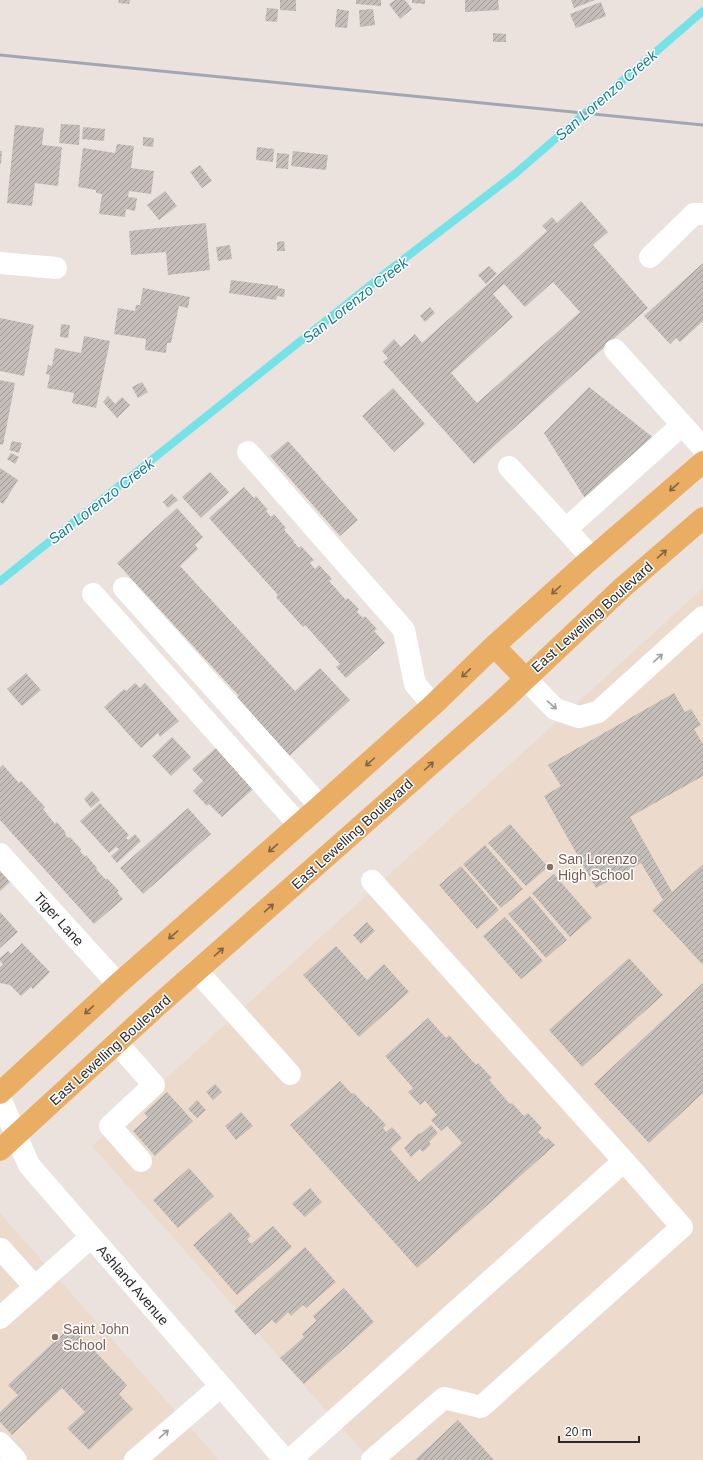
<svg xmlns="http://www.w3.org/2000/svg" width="703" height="1460" viewBox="0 0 703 1460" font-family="Arial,sans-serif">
<defs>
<pattern id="building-hatch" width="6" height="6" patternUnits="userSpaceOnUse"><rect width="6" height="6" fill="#c4bdb8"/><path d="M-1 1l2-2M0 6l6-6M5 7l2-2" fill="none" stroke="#9f9a96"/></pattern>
</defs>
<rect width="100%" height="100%" fill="#ebe2dd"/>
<path fill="#ecdbcd" d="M703,588V1460H370L92,1146Z
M0,1213L219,1460H0Z"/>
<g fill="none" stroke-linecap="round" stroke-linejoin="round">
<path stroke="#75e2e8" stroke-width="8" d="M0,581L387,272L516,173L703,11"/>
</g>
<path fill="url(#building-hatch)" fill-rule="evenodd" d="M119,0H130L129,4L118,3Z
M280,0H296V11L280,10Z
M356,0H381V6L356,4Z
M395,0H405L412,9L400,19L389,4Z
M412,0H425V4L412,3Z
M465,0H498L499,10L465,12Z
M571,0H595L574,8Z
M601,2L606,16L576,28L570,14Z
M267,8L278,9L277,22L265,21Z
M337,9L349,11L347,28L335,27Z
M373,9L375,25L360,27L359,10Z
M493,33L506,34V42H493Z
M61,124L80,125L79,145L59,143Z
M15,125L44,128L42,145L62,147L58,186L35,183L32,206L7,203Z
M83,127L105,129L104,141L82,139Z
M143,137L154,138L153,147L143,146Z
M117,144L134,146L131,168L154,171L151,194L129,191L128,197L137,198L135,211L126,209L125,217L99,214L102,194L96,193V190L78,187L83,148L115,153Z
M257,147L274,149L273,162L256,160Z
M0,151H2L1,164H0Z
M293,151L328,155L326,170L291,166Z
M277,153L289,154L288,169L276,168Z
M200,165L212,181L202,188L190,172Z
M165,191L177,206L159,220L147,205Z
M581,201L608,232L593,245L648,308L474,464L383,362L388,358L382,351L394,339L401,347L415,334L422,343L547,231L542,226L552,217L557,223ZM553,282L580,312L477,403L451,373L513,317L493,294L504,284L525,307Z
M206,223L210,270L168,275L166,252L131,255L129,231Z
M284,241L285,251H277V242Z
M230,245L232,259L218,261L216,247Z
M703,263V321L680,342L676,338L670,344L644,316Z
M489,266L497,274L486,284L478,275Z
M231,280L278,286V288L285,289L284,297L277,296L276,300L229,293Z
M143,288L190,297L188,308L179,306L171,343H167L166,353L145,350L146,339L114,334L118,308L135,311L136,305H140Z
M430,307L435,313L425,322L420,316Z
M0,318L34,325L24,376L0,371Z
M61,324L70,325L68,338L60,337Z
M84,336L110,341L96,408L72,403L74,393L47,388L50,375L46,374L48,365L52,366L55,348L81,353Z
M0,380L15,383L3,445L0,444Z
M142,382L148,392L138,398L132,387Z
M589,387L655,439L588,503L544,433Z
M393,388L425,424L394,452L362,416Z
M108,396L115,404L122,397L130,405L117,418L103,402Z
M12,441L22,443L19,453L9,450Z
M288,441L358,520L340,536L270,456Z
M11,453L19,457L15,464L7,459Z
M0,468L18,480L3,504L0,502Z
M210,472L229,492L201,518L182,497Z
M244,487L254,498L256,496L268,510L266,511L271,517L274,514L286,528L284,530L294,541H293L299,548L301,546L314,560L310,563L315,569L319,565L332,579L329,581L346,600L348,598L359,609L357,612L363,618L365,616L377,629L374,631L385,643L346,678L336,667L340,664L305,625L303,627L276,597L278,595L209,518Z
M172,494L178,500L168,508L163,502Z
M177,508L203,537L195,545L198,549L180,566L295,691L320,668L350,700L287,758L234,700L239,696L117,563Z
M26,673L41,690L22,706L7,689Z
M135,683L140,688L145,683L179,721L160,737L158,733L141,748L104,707L124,689L126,691Z
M674,693L685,712L691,709L701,725L694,729L703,744V776L630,817L672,892L703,864V965L652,910L663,900L641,863L596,888L544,796L561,786L548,765Z
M172,737L191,757L171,776L152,756Z
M216,748L253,789L222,817L209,804L207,806L193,791L203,781L192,769Z
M3,765L19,783L21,781L45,807L43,809L55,824L57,822L66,833L65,834L68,838L70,837L81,849L80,851L85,857L86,855L97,868L96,869L106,880L107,878L119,891L117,892L123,899L94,924L0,820V768Z
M92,791L100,800L91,808L84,799Z
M100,803L129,835L126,838L128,840L135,834L141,841L117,863L111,856L119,849L116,847L109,853L80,821Z
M188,808L211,834L143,894L120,868Z
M510,824L548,867L526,886L488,843Z
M485,845L523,889L501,908L463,864Z
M461,866L499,910L477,929L439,885Z
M0,871L10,882L0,891Z
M554,874L592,918L570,937L532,893Z
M530,896L567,940L546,958L508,914Z
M0,912L18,932L0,948Z
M505,917L543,961L521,979L483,936Z
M367,922L375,931L361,944L353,935Z
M22,943L50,972L33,989L31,987L21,996L10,985L0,983V967L3,964L0,961V958L8,951L11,954Z
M336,946L367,980L384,964L409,992L359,1037L303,975Z
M629,958L663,995L582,1067L549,1030Z
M703,983V1093L649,1143L594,1084Z
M428,1018L446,1038L449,1035L476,1065L478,1063L492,1078L489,1080L510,1104L512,1103L524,1116L528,1113L542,1128L538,1132L546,1140L548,1138L555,1145L417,1268L290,1125L340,1081L352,1094L354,1093L367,1107L368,1106L386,1125L383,1128L386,1132L392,1127L402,1138L390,1149L419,1182L462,1143L447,1126L441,1131L431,1120L437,1115L425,1101L420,1105L408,1092L413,1088L385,1056Z
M215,1084L222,1092L213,1100L206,1092Z
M167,1092L193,1121L155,1156L133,1131L148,1117L144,1113Z
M197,1100L206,1110L197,1118L188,1109Z
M241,1112L253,1126L236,1140L225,1126Z
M431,1125L438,1133L429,1142L431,1144L423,1152L420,1149L411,1157L404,1148L419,1133L420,1134Z
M189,1168L214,1196L178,1228L153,1200Z
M310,1188L322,1202L305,1217L292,1204Z
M230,1212L251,1236L247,1239L251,1244L273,1226L292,1247L237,1295L193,1245Z
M305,1247L336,1282L306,1308L303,1305L291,1316L288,1312L276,1324L272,1320L255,1335L234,1311Z
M344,1288L374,1322L304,1384L280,1358L304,1337L302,1334L316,1321L313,1316Z
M71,1326L127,1385L119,1394L133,1409L89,1450L67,1428L85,1412L62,1388L12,1435L0,1422V1412L18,1395L8,1385Z
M458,1420L494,1460H415Z"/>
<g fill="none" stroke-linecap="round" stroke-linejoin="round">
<path stroke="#fff" stroke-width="22" d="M650,257L694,214H703
M0,263L56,268
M615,350L703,448
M248,452L404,630L415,684L433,705
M509,467L592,558
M566,529L682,425
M124,588L320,806
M93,594L299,825
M525,678L555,709L579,717L598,712L703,617
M0,854L118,984
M372,881L624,1161
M197,971L290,1074
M117,1043L154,1085L110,1126L141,1161
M0,1098L29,1165L285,1460
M0,1250L1,1249L35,1287
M0,1318L91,1237
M0,1443L16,1460
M135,1460L221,1386
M290,1460L624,1161L682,1227L481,1407L444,1398L372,1460"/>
<path stroke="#e9ad64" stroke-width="22" d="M494,646L525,678
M0,1093L118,984L320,806L433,705L494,646L585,564L703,462
M0,1150L156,1007L499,704L622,588L703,518"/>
<path stroke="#a0a7b3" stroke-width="3" d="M0,55L703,125"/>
</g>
<defs><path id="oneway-shaft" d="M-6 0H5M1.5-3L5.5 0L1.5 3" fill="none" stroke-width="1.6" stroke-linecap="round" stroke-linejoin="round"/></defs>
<g stroke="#806544">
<use href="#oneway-shaft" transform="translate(674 487) rotate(139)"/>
<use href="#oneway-shaft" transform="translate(662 554) rotate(-41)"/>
<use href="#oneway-shaft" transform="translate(556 590) rotate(138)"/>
<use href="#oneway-shaft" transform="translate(466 673) rotate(136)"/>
<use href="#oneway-shaft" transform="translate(370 762) rotate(138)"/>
<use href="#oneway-shaft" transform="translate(429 766) rotate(-42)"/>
<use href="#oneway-shaft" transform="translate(273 848) rotate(139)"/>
<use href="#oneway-shaft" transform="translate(269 908) rotate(-41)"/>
<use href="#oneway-shaft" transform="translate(173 935) rotate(139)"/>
<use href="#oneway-shaft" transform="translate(219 952) rotate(-41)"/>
<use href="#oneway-shaft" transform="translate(89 1010) rotate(137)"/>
</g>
<g stroke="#9f9f9f">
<use href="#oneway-shaft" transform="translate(658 658) rotate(-42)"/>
<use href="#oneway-shaft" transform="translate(552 705) rotate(41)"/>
<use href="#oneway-shaft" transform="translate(164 1434) rotate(-41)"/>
</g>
<g fill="#8d6e63" stroke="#fff" stroke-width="1.5">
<circle cx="550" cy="867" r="4"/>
<circle cx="55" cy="1337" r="4"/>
</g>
<g text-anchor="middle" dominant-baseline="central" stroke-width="3" stroke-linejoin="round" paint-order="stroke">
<g font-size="14" fill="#2a2a2a" stroke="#fff">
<text transform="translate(592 617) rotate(-42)">East Lewelling Boulevard</text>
<text transform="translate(352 834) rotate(-42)">East Lewelling Boulevard</text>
<text transform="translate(59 919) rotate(48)">Tiger Lane</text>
<text transform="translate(110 1050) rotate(-42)">East Lewelling Boulevard</text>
<text transform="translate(133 1285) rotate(49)">Ashland Avenue</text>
</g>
<g font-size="14" fill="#785e54" stroke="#fff" text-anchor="start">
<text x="558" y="859">San Lorenzo<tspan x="558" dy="16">High School</tspan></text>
<text x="63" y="1329">Saint John<tspan x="63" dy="16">School</tspan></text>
</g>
<g font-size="15" font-style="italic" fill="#157e8d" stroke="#fff">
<text transform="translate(606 95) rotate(-41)">San Lorenzo Creek</text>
<text transform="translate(355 300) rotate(-38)">San Lorenzo Creek</text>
<text transform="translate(101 501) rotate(-38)">San Lorenzo Creek</text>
</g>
</g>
<path d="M559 1436v6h80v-6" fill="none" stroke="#2a2a2a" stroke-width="2"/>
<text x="565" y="1436" font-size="12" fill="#2a2a2a" stroke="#ffffff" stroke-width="3" paint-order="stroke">20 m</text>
</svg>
